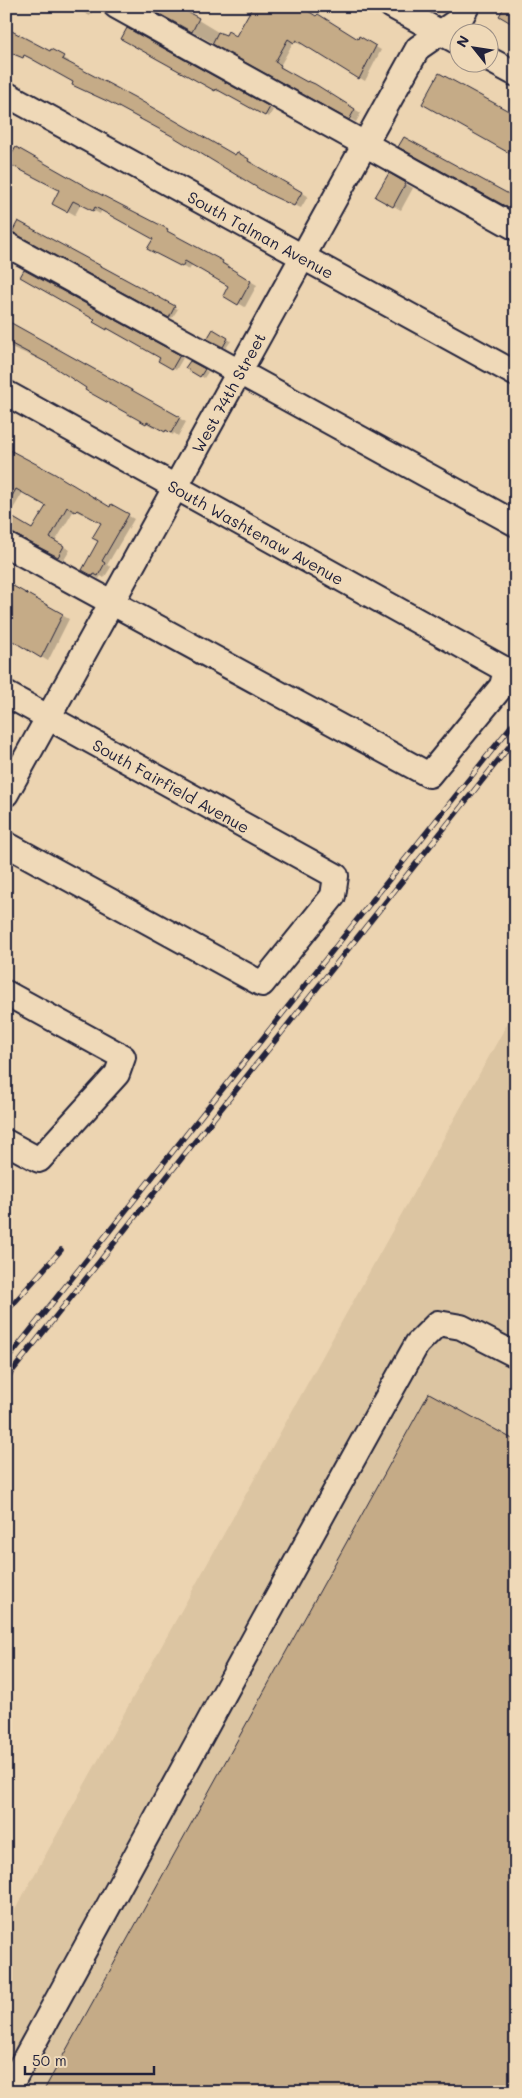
<svg xmlns="http://www.w3.org/2000/svg" width="522" height="2098" viewBox="0 0 522 2098" font-family="Mali,sans-serif">
<rect width="100%" height="100%" fill="#ecd4b1"/>
<filter id="ink" filterUnits="userSpaceOnUse"><feTurbulence type="fractalNoise" baseFrequency=".02" numOctaves="2"/><feDisplacementMap in="SourceGraphic" scale="10" xChannelSelector="R" yChannelSelector="G"/><feConvolveMatrix kernelMatrix="1 2 1 2 8 2 1 2 1" color-interpolation-filters="sRGB"/></filter>
<g filter="url(#ink)">
<path fill="#dcc5a2" d="M516,1008V2092H6V1926Z"/>
<path fill="#0003" fill-rule="evenodd" d="M71,6H95L90,16Z
M146,6H175L226,37L236,38L251,13L238,6H296L358,41L360,38L381,50L365,81L303,43L301,45L294,41L280,66L286,70L285,71L308,84L315,86L361,113L356,122Z
M6,22L10,24L7,30L50,53L51,51L69,61L68,64L235,157L237,153L255,164L254,166L308,196L301,208L274,196L176,137L6,45Z
M127,29L273,110L269,117L220,90L218,92L122,39Z
M6,143L229,266L228,268L257,285L245,307L224,295L230,285L193,264L189,270L155,252V239L102,209L100,214L81,204L75,215L54,203L61,190L6,160Z
M390,175L413,188L401,210L377,197Z
M18,222L178,309L172,318L14,231Z
M25,271L183,358L176,370L160,361L162,358L95,322L97,319Z
M6,322L186,422L178,436L174,433L173,435L155,425L153,427L87,389L88,387L55,366L6,345Z
M213,330L231,341L226,348L209,338Z
M190,362L208,372L204,378L187,368Z
M6,471L110,509L112,506L134,519L107,565L111,567L104,578L101,576L99,579L83,570L99,541L102,522L83,512L82,514L74,510L55,542L70,550L64,560L6,528ZM23,492L47,505L33,530L9,516Z
M6,584L69,619L48,661L6,636Z"/>
<path fill="#c5ab87" stroke="#22223b" d="M145,6H176L199,18L192,32Z
M253,6H300L316,16L318,14L358,39L359,36L376,46L359,79L296,40L294,43L288,39L275,62L281,65L280,67L307,82L308,81L315,84L355,109L349,120L212,44L218,32L226,35L228,31L236,36Z
M505,6H516V26L499,16Z
M6,28L50,51L51,49L64,56L62,59L134,97L235,155L237,152L249,159L248,161L302,192L294,206L266,193L172,136L109,102L72,85L73,82L30,58L24,55L23,58L6,51Z
M127,28L270,107L265,116L216,89L215,91L121,39Z
M439,73L516,115V157L422,104Z
M404,137L516,198V212L398,147Z
M16,147L92,190L168,229L167,231L223,261L222,263L251,281L238,305L223,296L228,286L185,261L182,267L147,249L153,239L95,207L93,211L73,201L67,212L52,204L59,190L9,164L11,161L9,159Z
M389,173L406,183L393,207L375,197Z
M18,221L175,306L169,318L12,232Z
M24,270L180,355L172,369L158,361L160,358L107,328V330L93,322L95,320L20,277Z
M6,320L180,417L171,433L166,430L165,432L147,422L146,424L85,390L86,388L51,365L6,341Z
M213,329L228,338L223,347L207,339Z
M190,361L205,369L200,377L185,368Z
M6,448L55,474L110,507L111,504L129,514L102,561L105,563L98,576L94,574L93,576L82,570L98,541L92,538L101,523L77,510L75,512L67,507L50,538L64,546L58,557L6,530V523L10,516L32,529L46,506L16,489L6,507Z
M6,582L63,614L41,658L6,637Z
M429,1393L516,1441V2092H43Z"/>
<g fill="none" stroke-linecap="round" stroke-linejoin="round">
<defs>
<g id="minor">
<path d="M116,6L516,228"/>
<path d="M392,6L460,43"/>
<path d="M490,60L516,74"/>
<path id="s1" d="M6,94L516,374"/>
<path d="M6,244L516,524"/>
<path id="s2" d="M6,393L506,670L502,686L429,775L6,545"/>
<path id="s3" d="M6,694L336,876L333,896L262,984L6,844"/>
<path id="s4" d="M6,794L418,48L460,19L467,6"/>
<path d="M6,993L123,1057L117,1074L39,1160L6,1142"/>
<path d="M9,2092L10,2086C146,1839 279,1590 417,1344L438,1323L461,1327L516,1355"/>
</g>
</defs>
<use href="#minor" stroke="#22223b" stroke-width="28"/>
<use href="#minor" stroke="#efd9b8" stroke-width="24"/>
<defs>
<path id="rail" d="M6,1312L61,1250
M6,1361L516,720
M6,1379L516,738"/>
</defs>
<use href="#rail" stroke="#22223b" stroke-width="5.5"/>
<use href="#rail" stroke="#efd9b8" stroke-width="4" stroke-dasharray="11" stroke-linecap="butt"/>
</g>
</g>
<g text-anchor="middle" dominant-baseline="central" stroke-width="5" stroke-linejoin="round" paint-order="stroke">
<g font-size="16" fill="#22223b" stroke="#efd9b8">
<text stroke="none"><textPath href="#s1" startOffset="291">South Talman Avenue</textPath></text>
<text stroke="none"><textPath href="#s4" startOffset="459">West 74th Street</textPath></text>
<text stroke="none"><textPath href="#s2" startOffset="286">South Washtenaw Avenue</textPath></text>
<text stroke="none"><textPath href="#s3" startOffset="189">South Fairfield Avenue</textPath></text>
</g>
</g>
<rect width="522" height="2098" fill="none" stroke="#efd9b8" stroke-width="25"/>
<rect x="12" y="12" width="497" height="2073" fill="none" stroke="#22223b" stroke-width="2" filter="url(#ink)"/>
<g transform="translate(474 48) rotate(300)"><circle r="24" fill="#efd9b8" stroke="#9d9086"/>
<path d="M0-4L9 19L0 12L-9 19Z" fill="#22223b"/>
<text y="-8" font-size="14" font-weight="bold" text-anchor="middle" fill="#22223b">N</text>
</g>
<path d="M25 2066v8h129v-8" fill="none" stroke="#22223b" stroke-width="2.5"/>
<text x="32" y="2066" font-size="15" fill="#22223b" stroke="#efd9b8" stroke-width="4" paint-order="stroke">50 m</text>
</svg>
